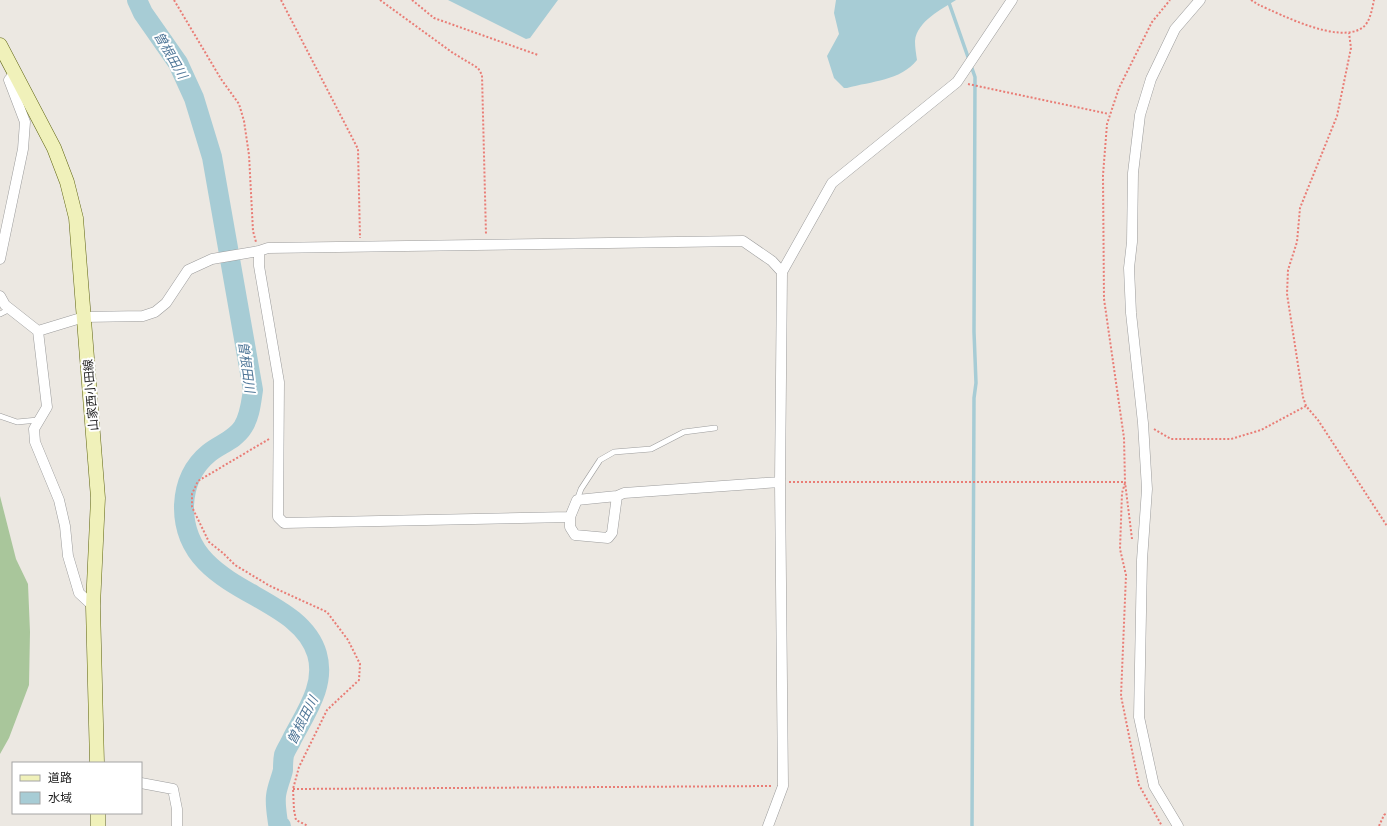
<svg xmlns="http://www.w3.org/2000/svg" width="1387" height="826" viewBox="0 0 1387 826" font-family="Commissioner,'Noto Sans JP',sans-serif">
<rect width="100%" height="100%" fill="#ece8e2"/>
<path fill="#a9c69b" d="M0,496L16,559L28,584L30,632L29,685L9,738L0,754Z"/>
<path fill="#a7ccd5" d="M448,0H558L530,38L526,39Z
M836,0H956C942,9 917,21 915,41C915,47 916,54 917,60C900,81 872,81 847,88H844L834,78L827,56L839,34L834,13Z"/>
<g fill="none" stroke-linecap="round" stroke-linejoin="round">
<path stroke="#a7ccd5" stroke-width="3.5" d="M948,0L975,77L974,332L976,383L974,398L972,826"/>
<path stroke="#a7ccd5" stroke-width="20" d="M137,0L143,13L178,63L194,98L212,157L253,390C251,403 250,416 243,427C235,440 220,444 209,453C193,466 185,485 184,505C182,594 298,590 317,654C326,685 306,712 292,739C290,744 286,749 284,755C283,760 283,765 283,770C281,779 277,787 276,796C275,805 277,815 278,823L281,826"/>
<defs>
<path id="service" d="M0,314L10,309
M0,416L17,422L38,420
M577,500L581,489L600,460L614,452L651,449L684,432L715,428"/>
<path id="minor" d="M0,259L23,149L25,122L9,80L14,74
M0,296L5,305L38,331L47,407L34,429L35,442L59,500L65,526L68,556L79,593L93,606
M38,331L84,317L143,316L155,312L166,303L188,270L212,259L259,251
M780,482L624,493L617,496L612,533L608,538L575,535L570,527V517L284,523L278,517L279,382L259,266V251L268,248L743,241L772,261L782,272
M570,517L577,500L617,496
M141,783L173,789L177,809V826
M768,826L783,786L780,482L782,272L832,183L957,82L1012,0
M1178,826L1154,786L1139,717L1142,560L1147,489L1143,423L1131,313L1129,268L1132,242L1133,173L1140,115L1151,79L1175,29L1200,0"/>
<path id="secondary" d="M0,45L54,148L67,182L76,218L98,498L93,606L97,763
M98,813V826"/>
</defs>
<use href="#service" stroke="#9c9c9c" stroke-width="6"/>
<use href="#minor" stroke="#9c9c9c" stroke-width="11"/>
<use href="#secondary" stroke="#5e6411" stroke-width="15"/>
<path stroke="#e97d76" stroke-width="2" stroke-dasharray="2 2" stroke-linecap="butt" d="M174,0L221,79L239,104L244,121L249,155L253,231L256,242
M281,0L358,149L360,238
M380,0L453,53L478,68L482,75L486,235
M412,0L434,18L538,55
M1251,0L1259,5C1282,15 1338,44 1362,28C1370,23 1372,9 1374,0
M968,84L1109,114
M1306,406L1303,397L1287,294L1288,270L1297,242L1300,208L1337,116L1351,48L1349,33
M1154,429L1171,439H1231L1261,430L1306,406L1318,420L1387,526
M269,439L198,481L192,494V507L209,542L223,553L235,565L270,586L327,612L348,640L360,664L359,680L327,710L299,767L293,789L294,810L296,820L308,826
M789,482H1125
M1125,483L1122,493L1120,549L1126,575L1121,696L1139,785L1162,826
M1132,539L1125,482L1124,438L1104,299L1103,175L1107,124L1119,88L1152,22L1170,0
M293,789L772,786
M1379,826L1384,815L1387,813"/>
<use href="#service" stroke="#fff" stroke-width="5"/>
<use href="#minor" stroke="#fff" stroke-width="10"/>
<use href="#secondary" stroke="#f0f1ba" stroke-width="14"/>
</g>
<g text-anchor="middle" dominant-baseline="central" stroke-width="4" stroke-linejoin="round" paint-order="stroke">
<g font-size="12" fill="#1b1b1b" stroke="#fff">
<text transform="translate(90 395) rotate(-95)">山家西小田線</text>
</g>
<g font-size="13" font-style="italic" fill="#507798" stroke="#fff">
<text transform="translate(171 55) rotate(60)">曽根田川</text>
<text transform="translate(247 367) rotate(82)">曽根田川</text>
<text transform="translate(302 720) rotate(-63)">曽根田川</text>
</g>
</g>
<rect x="12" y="762" width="130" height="52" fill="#ffffff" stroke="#a4a4a4"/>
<rect x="20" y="775" width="20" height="6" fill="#f0f1ba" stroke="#a4a4a4"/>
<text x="48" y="782" font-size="12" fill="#1b1b1b">道路</text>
<rect x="20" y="792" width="20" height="12" fill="#a7ccd5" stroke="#a4a4a4"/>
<text x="48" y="802" font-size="12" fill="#1b1b1b">水域</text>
</svg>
